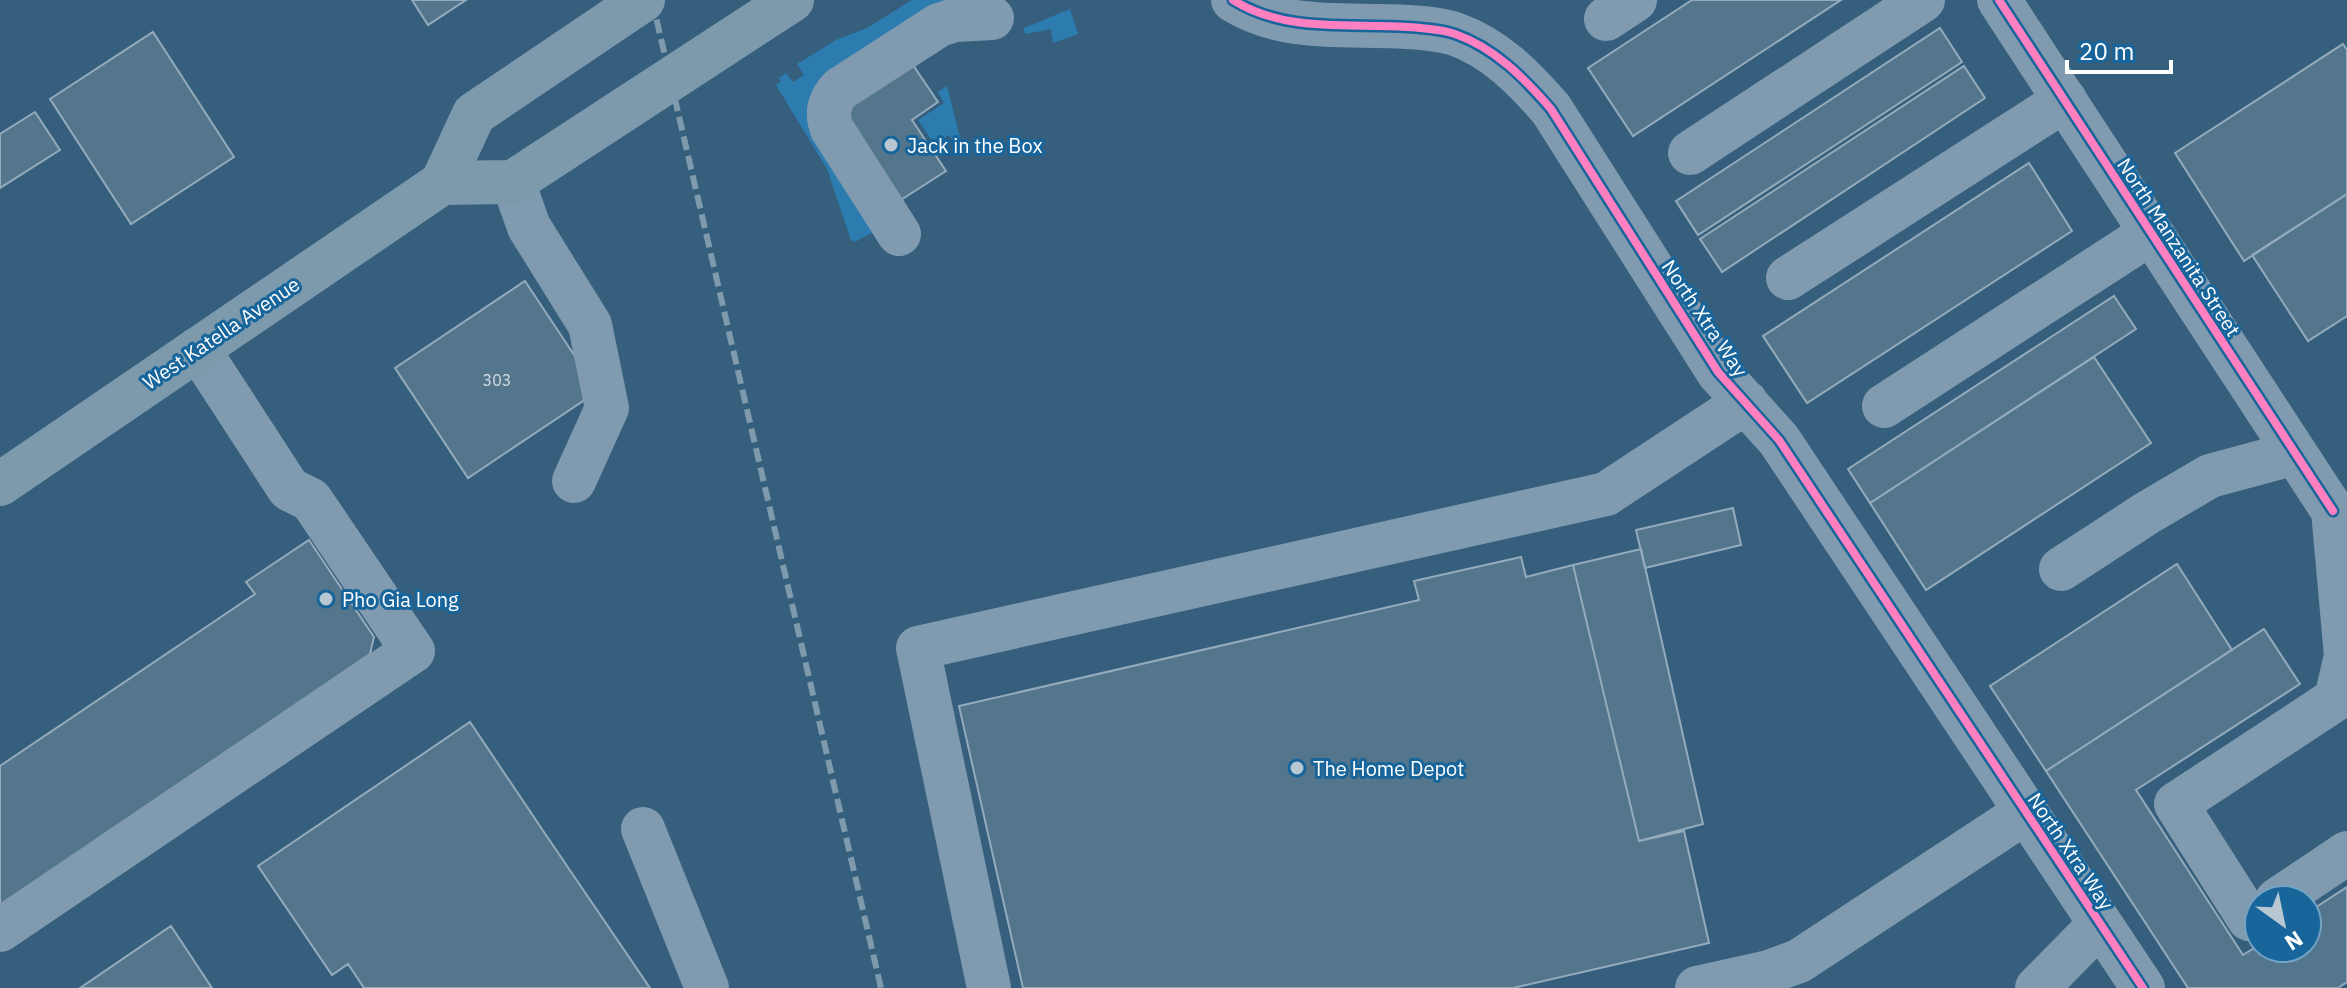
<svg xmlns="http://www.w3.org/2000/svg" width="2347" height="988" viewBox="0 0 2347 988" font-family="'IBM Plex Sans',sans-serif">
<rect width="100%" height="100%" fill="#355f7d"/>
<path fill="#2c7cb0" d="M912,0H980L823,92L875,231L855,242L851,240L827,169L776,85L781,81L779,78L786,73L793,82L804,75L797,64L836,40L867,28Z
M1070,9L1078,34L1053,43L1051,29L1026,34L1024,31V28Z
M947,86L963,149L960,151L949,135L934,144L918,120L944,103L938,92Z"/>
<path fill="#54768d" stroke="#94abbc" stroke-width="2" d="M412,0H466L428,25Z
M1692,0H1841L1633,136L1588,68Z
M1940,28L1962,62L1698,235L1676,201Z
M153,32L234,157L131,224L50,99Z
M2343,44L2347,50V194L2244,261L2175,153Z
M913,65L938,102L912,120L946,171L893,205L834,116Z
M1964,66L1985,98L1722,272L1700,239Z
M35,112L60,150L0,188V134Z
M2029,163L2072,231L1807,403L1763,336Z
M2347,194V316L2308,341L2252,255Z
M525,281L598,391L468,478L395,368Z
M2114,296L2136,329L1870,503L1848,469Z
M2094,357L2151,443L1926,590L1870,503Z
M1733,508L1741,545L1645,568L1636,530Z
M309,540L374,637L370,654L0,905V766L255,594L246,582Z
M1641,549L1703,824L1639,841L1573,565Z
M1521,557L1526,577L1573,565L1639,841L1684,831L1709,943L1513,988H1023L959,706L1419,600L1414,581Z
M2177,564L2232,650L2046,771L1990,686Z
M2264,629L2300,684L2136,790L2243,955L2259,945V948H2307V913L2347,887V982L2338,988H2188L2046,771Z
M470,722L548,838L650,988H364L348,964L332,975L258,866Z
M171,926L212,988H80Z"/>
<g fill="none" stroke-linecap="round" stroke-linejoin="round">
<path stroke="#809baf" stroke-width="44" d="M1233,0C1286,33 1347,23 1407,27C1423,28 1440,29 1455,34C1495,48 1524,78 1551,109L1718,372L1779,440L2143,988
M1999,0L2333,511L2346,656L2336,699L2176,804L2249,919L2259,912
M1606,19L1635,0
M1690,153L1923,0
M513,182L529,227L590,325L607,408L574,481
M899,234L832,129C826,114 829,101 840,89L939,25L955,20L992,18
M1788,278L2065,100
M1884,406L2151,233
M2061,569L2147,513L2210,476L2295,453
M643,829L707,988
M2277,900L2347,853
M0,930L413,651L311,500L289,489L198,349
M989,988L918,648L1606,494L1746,402
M1697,988L1769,972L1799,961L2026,812
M2037,988L2100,924"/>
<path stroke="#7d9aad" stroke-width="44" d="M442,183L513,182L792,0
M0,484L442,183L474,114L643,0"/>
<path stroke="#7f9aad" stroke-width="6" stroke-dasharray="14 6" stroke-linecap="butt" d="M652,0L881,988"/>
<defs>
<path id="cycleway" d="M1233,0C1286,33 1347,23 1407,27C1423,28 1440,29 1455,34C1495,48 1524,78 1551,109L1718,372L1779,440L2143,988
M1999,0L2333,511"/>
</defs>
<use href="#cycleway" stroke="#17659b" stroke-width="13"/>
<use href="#cycleway" stroke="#ff80c0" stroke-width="8"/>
</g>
<g fill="#b8c7d2" stroke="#17659b" stroke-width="3">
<circle cx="891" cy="145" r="8"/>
<circle cx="326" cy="599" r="8"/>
<circle cx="1297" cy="768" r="8"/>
</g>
<g text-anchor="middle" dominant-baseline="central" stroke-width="6" stroke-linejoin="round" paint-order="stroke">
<g font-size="16" fill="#d4dde2">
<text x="497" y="380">303</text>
</g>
<g font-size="20" fill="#fff" stroke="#17659b" text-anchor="start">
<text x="907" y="145">Jack in the Box</text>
<text x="342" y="599">Pho Gia Long</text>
<text x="1313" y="768">The Home Depot</text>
</g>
<g font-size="20" fill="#fff" stroke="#17659b">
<text transform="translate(2179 247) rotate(57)">North Manzanita Street</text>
<text transform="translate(1705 318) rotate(56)">North Xtra Way</text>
<text transform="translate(221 333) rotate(-34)">West Katella Avenue</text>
<text transform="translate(2071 851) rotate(56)">North Xtra Way</text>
</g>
</g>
<g transform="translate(2283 924) rotate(147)"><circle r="38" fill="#17659b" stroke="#74a3c3" stroke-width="2"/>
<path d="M0-6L14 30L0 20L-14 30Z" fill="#b8c7d2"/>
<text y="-12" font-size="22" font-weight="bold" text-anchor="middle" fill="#ffffff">N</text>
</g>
<path d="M2067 60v12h104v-12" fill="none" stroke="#ffffff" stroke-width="4"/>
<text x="2079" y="60" font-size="24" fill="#ffffff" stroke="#17659b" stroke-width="6" paint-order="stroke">20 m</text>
</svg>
